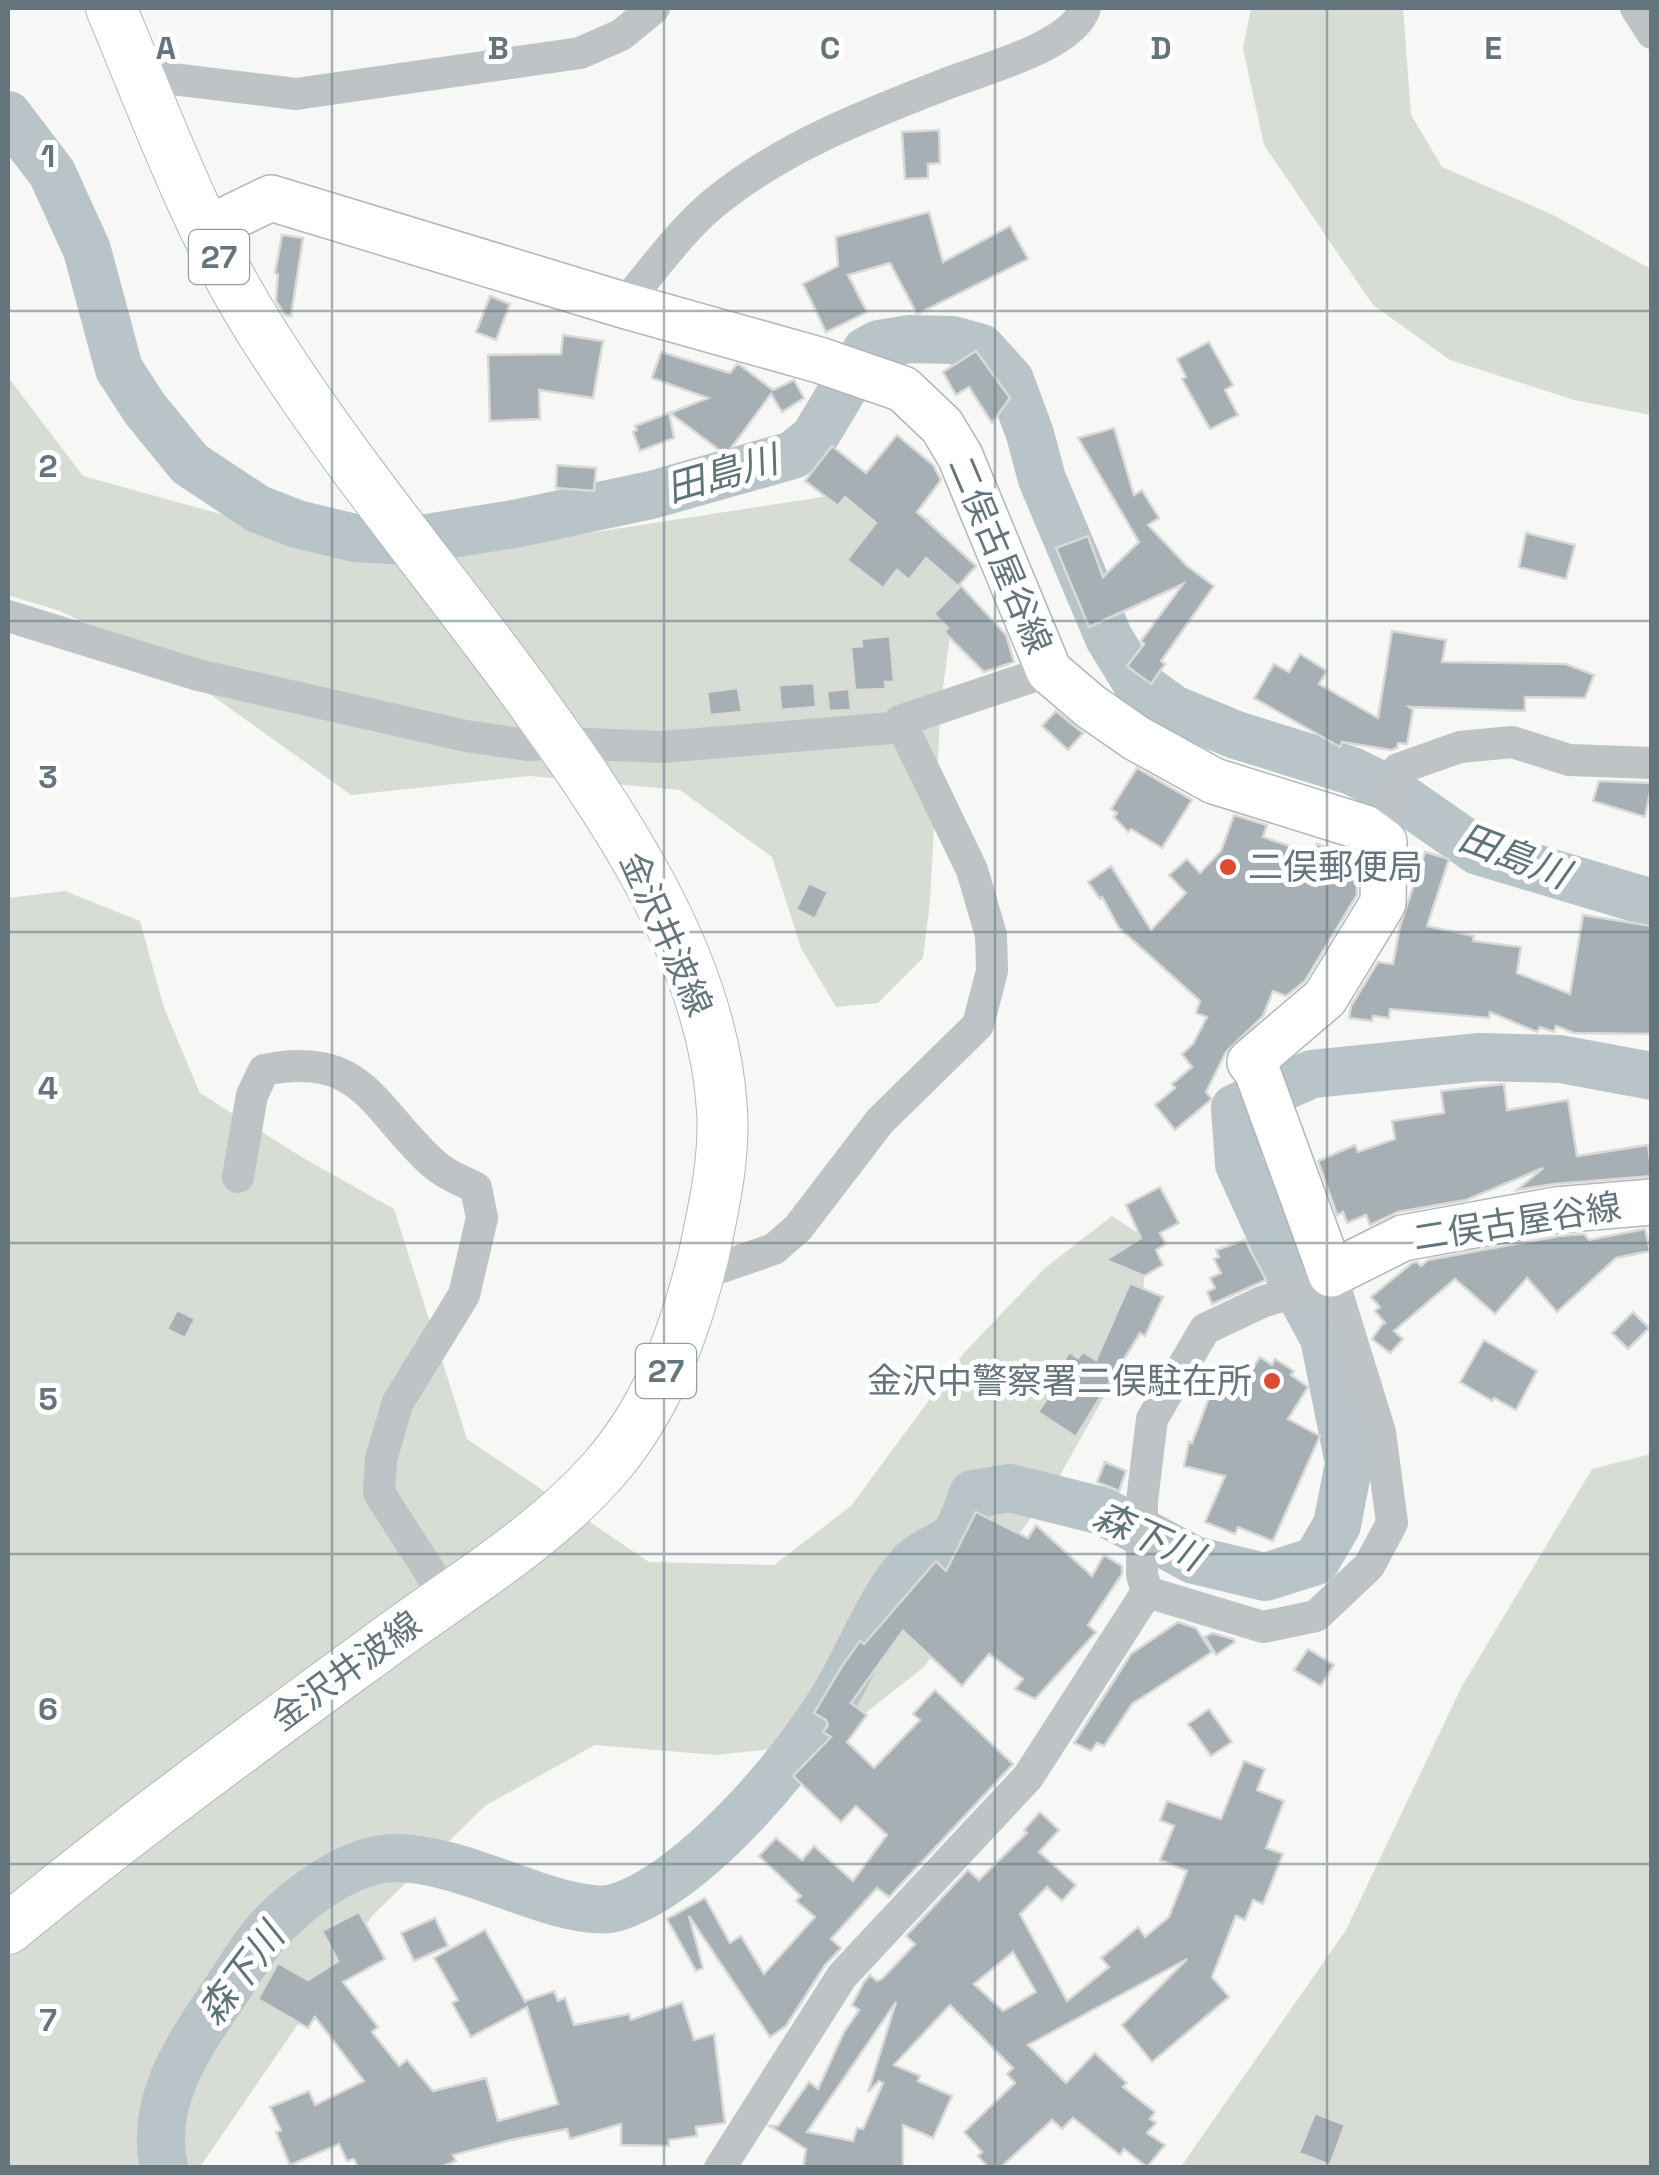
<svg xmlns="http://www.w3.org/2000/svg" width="1659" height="2175" viewBox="0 0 1659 2175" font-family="'Space Grotesk','Noto Sans JP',sans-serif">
<rect width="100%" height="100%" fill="#f7f7f5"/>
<path fill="#d7dcd4" d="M1251,8H1403L1411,115L1442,167L1551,214L1651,269V415L1574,400L1450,360L1373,305L1264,145L1243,48Z
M8,377L83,476L318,541L576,535L861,491L929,519L958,577L941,702L930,901L923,958L878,1003L836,1007L801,948L772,857L680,790L530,776L351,795L168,664L60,611L8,595Z
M65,891L140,921L164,1008L200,1093L305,1159L394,1209L467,1439L649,1562L774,1565L851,1506L964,1353L1045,1268L1112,1216L1147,1239L1140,1333L1055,1484L924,1667L827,1743L717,1755L595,1745L486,1805L372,1916L200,2167H8V898Z
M1651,1454V2167L1180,2168L1346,1930L1461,1688L1592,1469Z"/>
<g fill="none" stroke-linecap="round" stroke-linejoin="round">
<path stroke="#b8c4c8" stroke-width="48" d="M8,115L52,173L87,250L119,369L145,409L190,464L258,509L297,524L355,538L409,541L519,523L651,495L793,455L814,438L866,351L879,344L910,339L952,340L981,348L1010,380L1030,434L1042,479L1109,638L1136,682L1173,709L1236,735L1352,771L1392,791L1478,851L1652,903
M164,2168C150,2104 185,2051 219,2001C236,1977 251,1948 271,1927C301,1896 350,1859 394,1858C439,1858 484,1878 526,1892C548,1900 592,1914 614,1908C694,1885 799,1759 839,1689C862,1649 880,1600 911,1565C922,1552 944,1547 954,1536C963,1526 968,1506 973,1494L1010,1488L1102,1511L1194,1560L1265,1577L1316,1561L1337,1525L1349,1463L1324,1338L1286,1268L1239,1164L1235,1108L1312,1074L1480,1057L1560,1059L1652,1076"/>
</g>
<path fill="#a6afb4" stroke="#d9d9d7" stroke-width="2.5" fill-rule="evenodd" d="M939,130L940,163L928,164V178L905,179L902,132Z
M929,212L943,262L1010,226L1028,259L917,314L890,263L848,275L867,312L826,332L803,284L838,266L836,237Z
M282,235L303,238L291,316L285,315L276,301L278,274L275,273Z
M490,296L510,304L496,340L476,332Z
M563,335L603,341L593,398L539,390L540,419L490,421L488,355L561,354Z
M1209,342L1233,385L1225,390L1238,415L1210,429L1182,379L1186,377L1177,359Z
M976,351L1010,398L992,423L969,387L956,395L943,372Z
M661,352L730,373L737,364L740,365L773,390L794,380L804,398L782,412L771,394L726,455L670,413L708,398L652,378Z
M669,413L674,438L640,451L633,432L637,430L635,426Z
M1114,428L1134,495L1142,490L1159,518L1148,525L1187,566L1214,586L1161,661L1165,664L1151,684L1127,666L1144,644L1141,641L1183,584L1089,627L1056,548L1088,536L1103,577L1139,542L1078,438Z
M897,435L933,465L941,480L917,512L976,566L958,586L926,558L909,580L897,570L883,588L847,560L876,523L845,497L838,506L805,481L832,446L866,473Z
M557,465L596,468L594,491L556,488Z
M1526,533L1575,545L1566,579L1519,567Z
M961,586L1006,635L1014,662L984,672L944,632L948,628L934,614Z
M1392,631L1446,640L1442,662L1566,664L1594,675L1585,698L1525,697V711L1409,707L1413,710L1407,744L1398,743L1397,748L1391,750L1342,742L1340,747L1254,698L1274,664L1289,672L1300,654L1327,671L1319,684L1378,718Z
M890,636L894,682H885L886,689L855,690L851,647L862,646L861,639Z
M814,683L816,707L781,710L779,685Z
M738,688L742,712L710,715L707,692Z
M849,689L851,710L829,711L827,691Z
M1056,711L1083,733L1068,750L1042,726Z
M1137,768L1192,800L1162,848L1131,829L1128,832L1114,817L1117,813L1111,809Z
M1599,781L1652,783L1645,817L1593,801Z
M1234,815L1267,825L1263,837L1313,854L1317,844L1357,858V895L1305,981L1286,996L1273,991L1263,1016L1226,1052L1206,1092L1212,1099L1175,1130L1155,1105L1175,1088L1172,1084L1192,1067L1182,1054L1193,1044L1207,1017L1196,1013L1200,1001L1119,928L1102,897L1100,899L1088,882L1111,866L1151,930L1186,893L1169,875L1187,859L1200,873L1221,851Z
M1425,852L1449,859L1427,926L1474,936L1473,941L1521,947L1517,973L1570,994L1583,915L1652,926V1034L1574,1033L1556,1026L1554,1032L1540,1027L1537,1032L1490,1012L1489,1018L1390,1009L1389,1018L1373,1016L1372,1021L1349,1018L1351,1006L1378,962L1393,964L1400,926Z
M809,883L828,892L815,919L796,909Z
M1504,1084L1507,1110L1568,1100L1577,1156L1648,1145L1652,1176L1554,1184L1517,1190L1543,1168L1466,1200L1398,1212L1370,1225L1366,1215L1347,1223L1343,1212L1337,1215L1318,1161L1355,1145L1358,1152L1395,1139L1392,1121L1444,1113L1441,1091Z
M1160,1187L1179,1223L1160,1233L1166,1244L1156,1250L1163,1265L1144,1276L1106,1260L1141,1238L1126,1205Z
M1645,1229L1650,1251L1616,1258L1557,1312L1527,1278L1495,1314L1455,1279L1394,1331L1403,1339L1390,1353L1372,1339L1384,1322L1386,1324L1375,1311L1380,1307L1371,1297L1412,1263L1417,1262L1421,1266L1428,1260L1559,1236L1584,1234L1589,1240Z
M1245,1240L1266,1280L1212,1304L1207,1292L1215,1288L1210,1278L1221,1273L1214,1259L1219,1257L1216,1250Z
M1130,1283L1163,1297L1145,1336L1140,1333L1076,1437L1038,1412L1058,1382L1053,1379L1069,1352L1078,1358L1083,1352L1096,1360Z
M177,1310L195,1319L185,1338L167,1329Z
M1633,1312L1649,1328L1628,1349L1612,1333Z
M1484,1340L1537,1371L1516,1410L1494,1398L1492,1401L1460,1382Z
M1260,1357L1272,1365L1275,1359L1294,1371L1291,1375L1308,1387L1288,1419L1320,1436L1273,1541L1238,1527L1235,1534L1205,1522L1225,1476L1184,1466L1189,1442L1192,1443L1213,1387L1235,1395Z
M1105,1462L1126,1471L1119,1491L1097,1482Z
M976,1512L1028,1538L1036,1525L1092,1576L1104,1555L1122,1566V1574L1088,1625L1096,1632L1035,1699L1015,1689L1023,1679L989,1654L962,1686L903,1631L851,1703L867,1715L847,1742L874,1768L920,1720L913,1714L935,1690L1013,1764L889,1897L877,1888L831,1939L841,1948L825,1965L786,2026L770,2037L689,1916L703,1968L696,1971L667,1919L705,1898L730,1943L741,1936L764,1974L815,1917L796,1901L801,1896L759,1856L776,1838L802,1860L814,1846L853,1881L887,1835L856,1806L841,1822L793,1776L831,1737L823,1732L828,1725L826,1720L814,1713L842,1666L860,1641L864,1644L936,1561L946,1571Z
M1178,1622L1196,1628L1212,1652L1132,1704L1104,1746L1097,1743L1091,1751L1074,1743L1131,1654Z
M1212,1633L1233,1639L1235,1642L1216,1655L1205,1637Z
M1308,1649L1334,1665L1321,1686L1294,1670Z
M1209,1709L1232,1742L1211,1756L1188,1724Z
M1244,1761L1265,1769L1257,1790L1284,1801L1266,1848L1283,1854L1263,1904L1253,1900L1245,1920L1236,1916L1212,1977L1229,1997L1152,2062L1122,2025L1187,1959L1028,2045L1066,2083L1095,2053L1127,2083L1123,2087L1155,2112L1150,2119L1156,2123L1147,2133L1165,2145L1147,2167L1124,2149L1120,2155L1073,2118L1062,2129L1052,2120L1000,2168H989L978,2156L982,2152L964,2132L1015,2083L1007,2074L1013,2068L950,2005L894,2065L920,2076L918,2081L952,2096L933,2138L903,2125V2168H803L806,2149L770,2126H778L809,2082L818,2089L844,2032L859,2010L852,2005L864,1982L870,1975L877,1981L882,1979L915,1944L906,1936L968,1870L979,1880L1027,1833L1024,1830L1040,1812L1059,1830L1039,1852L1076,1885L1062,1901L1047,1887L1020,1914L1067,2001L1109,1967L1101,1958L1138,1927L1145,1937L1169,1917L1187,1871L1160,1860L1174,1826L1160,1820L1167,1801L1221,1819ZM1013,1952L1036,1992L1003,2011L974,1984ZM896,2002L868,2092L879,2081L883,2083L863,2129L857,2128L853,2141L807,2132Z
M359,1912L385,1959L343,1982L378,2027L372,2032L399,2066L407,2060L433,2091L486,2078L498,2121L558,2104L527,2007L471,2037L452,2003L458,2000L434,1958L485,1930L526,2003L525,2001L554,1991L558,2001L565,1998L574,2025L629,2014L631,2020L682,2002L694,2040L714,2034L725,2123L696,2127L697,2136L669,2140V2146L621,2145V2124L570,2139L567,2129L511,2140L453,2155L456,2161L439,2168H358L354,2159L347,2161L339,2144L290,2165L276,2132L281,2130L270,2107L309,2091L315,2105L364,2081L315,2017L308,2028L258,1999L278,1963L308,1980L338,1961L322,1931Z
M435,1918L448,1946L414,1961L401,1933Z
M1315,2113L1345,2125L1330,2165L1299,2153Z"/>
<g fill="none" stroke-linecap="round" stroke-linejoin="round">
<defs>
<path id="secondary" d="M205,230L271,198L623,305L819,360L903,389L942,426L960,456L1049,671L1090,706L1136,738L1214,781L1365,828L1384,842L1383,903L1325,998L1250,1062L1257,1071L1331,1274L1403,1238L1556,1210L1652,1202"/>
<path id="primary" d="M8,1929C133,1826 263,1732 394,1636C467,1583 552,1532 610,1462C660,1402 686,1328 704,1254C714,1207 725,1158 722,1110C713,956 610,809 522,688C434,568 337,453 258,326C196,227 156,115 111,8"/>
</defs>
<use href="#secondary" stroke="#b1b7bb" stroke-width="48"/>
<use href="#primary" stroke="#b2b8bb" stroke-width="52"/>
<path stroke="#bec3c6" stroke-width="32" d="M1636,8L1652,33
M139,75L296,94L580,53L621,35L654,8
M623,305C652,272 680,231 714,203C781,148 863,116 943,85C980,70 1073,47 1085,8
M8,616L198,675L466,736L528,745L562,743L662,747L903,727
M903,727L900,721L1049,671
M1384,842L1385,821L1398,769L1460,747L1512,742L1569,760L1652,763
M238,1177L252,1095L264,1070C365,1049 374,1112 435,1165C446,1175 463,1181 476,1188L482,1218L464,1295L398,1402L381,1459L379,1493L446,1597
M699,1275L774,1249L798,1228L880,1121L978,1025L992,971L991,935L972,870L903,727
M720,2168L842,1976L1028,1777L1147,1592L1142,1575V1501L1152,1419L1205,1329L1262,1302L1310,1287L1331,1274L1380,1432L1392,1523L1369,1566L1316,1616L1263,1627L1147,1592"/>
<use href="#secondary" stroke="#fff" stroke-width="45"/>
<use href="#primary" stroke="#fff" stroke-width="50"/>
</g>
<path fill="none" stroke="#64757e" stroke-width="2.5" stroke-opacity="0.55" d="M332,8V2168M664,8V2168M995,8V2168M1327,8V2168M8,311H1652M8,621H1652M8,932H1652M8,1243H1652M8,1554H1652M8,1864H1652"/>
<g fill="#db4c31" stroke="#fff" stroke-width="4">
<circle cx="1228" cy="867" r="10"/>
<circle cx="1272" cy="1381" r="10"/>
</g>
<g text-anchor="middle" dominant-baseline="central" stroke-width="10" stroke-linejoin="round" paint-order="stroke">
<g fill="#fff" stroke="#929ea5" stroke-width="2.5">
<rect x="189" y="230" width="60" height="54" rx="8"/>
<rect x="636" y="1344" width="60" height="54" rx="8"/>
</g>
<g font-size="32" font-weight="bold" fill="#64757e">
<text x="219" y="257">27</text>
<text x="666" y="1371">27</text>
</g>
<g font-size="35" fill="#64757e" stroke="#fff">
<text transform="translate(1000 555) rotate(67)">二俣古屋谷線</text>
<text transform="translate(666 934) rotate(66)">金沢井波線</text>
<text transform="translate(1517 1222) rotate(-9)">二俣古屋谷線</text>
<text transform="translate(346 1671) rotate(-36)">金沢井波線</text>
</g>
<g font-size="35" fill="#64757e" stroke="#fff" text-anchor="start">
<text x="1248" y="867">二俣郵便局</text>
<text x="1252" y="1381" text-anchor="end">金沢中警察署二俣駐在所</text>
</g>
<g font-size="38" font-style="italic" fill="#5e7479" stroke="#fff">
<text transform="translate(722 474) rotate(-16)">田島川</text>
<text transform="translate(1514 856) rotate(21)">田島川</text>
<text transform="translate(1148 1536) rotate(24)">森下川</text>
<text transform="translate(241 1974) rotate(-53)">森下川</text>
</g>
</g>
<g font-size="32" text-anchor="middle" font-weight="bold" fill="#64757e" stroke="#fff" stroke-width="10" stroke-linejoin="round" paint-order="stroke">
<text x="166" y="59">A</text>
<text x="498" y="59">B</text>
<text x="830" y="59">C</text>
<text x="1161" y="59">D</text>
<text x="1493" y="59">E</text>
<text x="48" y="167">1</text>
<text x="48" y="477">2</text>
<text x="48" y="788">3</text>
<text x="48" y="1099">4</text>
<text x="48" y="1410">5</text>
<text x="48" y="1720">6</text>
<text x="48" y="2031">7</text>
</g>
<rect width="1659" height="2175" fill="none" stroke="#64757e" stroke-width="20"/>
</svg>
